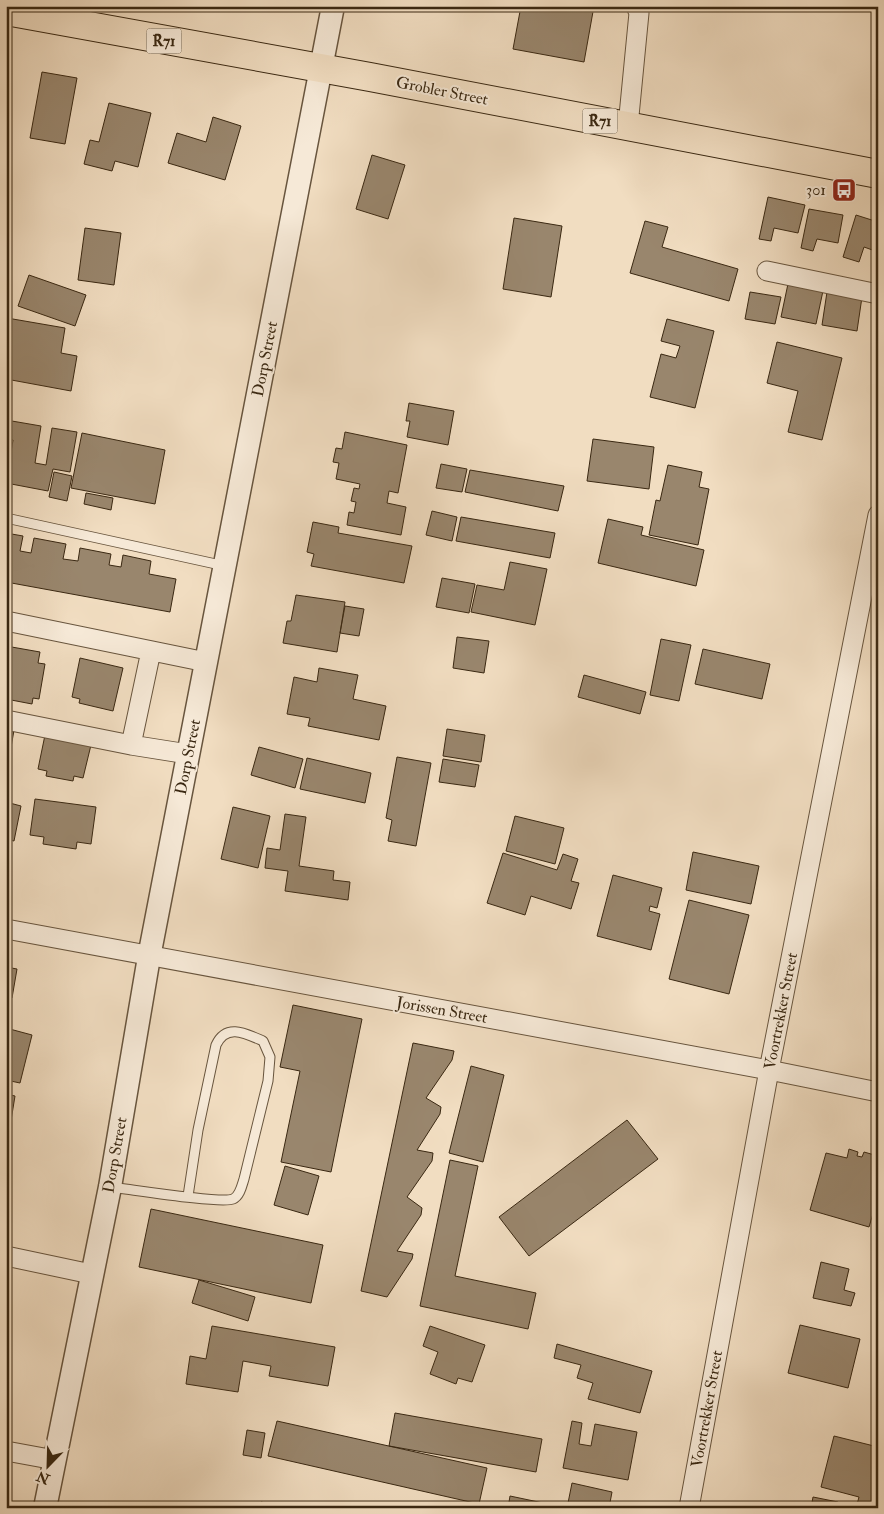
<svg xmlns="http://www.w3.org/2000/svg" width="884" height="1514" viewBox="0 0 884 1514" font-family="'IM FELL Double Pica',serif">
<rect width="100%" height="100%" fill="#f1ddc1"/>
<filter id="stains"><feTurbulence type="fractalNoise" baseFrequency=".004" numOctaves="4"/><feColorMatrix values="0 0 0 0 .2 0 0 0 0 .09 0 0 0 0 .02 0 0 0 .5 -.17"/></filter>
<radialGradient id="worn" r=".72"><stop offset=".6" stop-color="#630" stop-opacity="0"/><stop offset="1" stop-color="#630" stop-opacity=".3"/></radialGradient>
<path fill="#99866d" stroke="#3a2812" d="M521,6H594L584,62L513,49Z
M42,72L77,78L65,144L30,138Z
M109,103L151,113L138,167L115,161L112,171L84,164L90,140L99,142Z
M213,117L241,126L225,180L168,163L177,133L206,142Z
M372,155L405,165L388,219L356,209Z
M768,197L805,205L798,233L774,228L771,241L759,239Z
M809,209L843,215L838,243L817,239L813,251L801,248Z
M856,215L878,222V252L864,247L859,262L843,257Z
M514,218L562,226L551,297L503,289Z
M645,221L668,227L662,247L738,269L729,301L630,273Z
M85,228L121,233L114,285L78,280Z
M29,275L86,295L75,326L18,306Z
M789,279L824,286L816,324L781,317Z
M750,292L781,297L775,324L745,319Z
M827,292L862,297L857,331L822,325Z
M7,318L65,328L61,353L77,356L71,391L6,379Z
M667,319L714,331L695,408L650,397L661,354L676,358L680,346L661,341Z
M777,342L842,358L822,440L788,432L798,391L767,383Z
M409,403L454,411L448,445L407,437L410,421H406Z
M6,420L41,426L35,463L46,465L52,428L77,432L70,472L53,469L48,491L6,483L13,440L6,439Z
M345,432L407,445L398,493L389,491L387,503L406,507L401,535L347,525L349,512L354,513L356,502L351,501L354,488L359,489L360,484L336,479L339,463L333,462L336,448L342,449Z
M82,433L165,450L155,504L71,488Z
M593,439L654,447L649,489L587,481Z
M441,464L467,469L462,492L436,488Z
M668,465L702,472L699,487L709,489L698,545L649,535L656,500L660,501Z
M470,470L564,486L558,511L465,492Z
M54,472L72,476L67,501L49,497Z
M86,493L113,498L111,510L84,504Z
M432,511L457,517L452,541L426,535Z
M461,517L555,533L550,558L456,541Z
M608,519L643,527L641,535L704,550L696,586L598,563Z
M313,522L339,527L338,533L412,546L404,583L311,566L314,554L307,552Z
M6,533L23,536L20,551L31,553L34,538L66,544L63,559L78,561L80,548L111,554L109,565L121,567L123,555L151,561L149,574L176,579L170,612L6,582Z
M510,562L547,569L535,625L471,612L477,585L504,590Z
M442,578L475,584L469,613L436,607Z
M296,595L345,602L337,652L283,643L287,621H291Z
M345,606L364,609L359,636L340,633Z
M457,637L489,641L484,673L453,668Z
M661,639L691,645L679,701L650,695Z
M6,646L40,652L38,663L45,664L39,699L33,698L32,704L6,699Z
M703,649L770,664L762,699L695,684Z
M80,658L123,668L113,711L79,703L80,699L72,697Z
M319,668L358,675L353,699L386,706L379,740L308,726L310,718L287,714L294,677L317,682Z
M584,675L646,692L640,714L578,697Z
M6,728L14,730L7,771H6Z
M447,729L485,735L481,762L443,756Z
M45,735L91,745L83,778L74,776L73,781L46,776L47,771L38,769Z
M259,747L303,759L295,788L251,775Z
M397,757L431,763L416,846L388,841L392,820L386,818Z
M307,758L371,773L365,803L300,789Z
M443,759L479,765L475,787L439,782Z
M35,799L96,807L91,844L77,842L76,849L43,844L44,837L30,835Z
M6,802L21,806L14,841L6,839Z
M233,807L270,816L258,868L221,859Z
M285,814L306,817L299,866L334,871L333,880L350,882L348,900L285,891L288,871L265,868L267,848L280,850Z
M515,816L564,828L555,864L506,851Z
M693,852L759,866L751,904L686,890Z
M503,853L557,870L563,854L578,859L571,881L579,883L571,909L531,896L525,915L487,903Z
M613,875L662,888L657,908L650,906L649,911L660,914L651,950L597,936Z
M689,900L749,915L729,994L669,979Z
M6,967L17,969L12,998L6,997Z
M293,1005L362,1019L331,1172L281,1162L300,1071L280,1067Z
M6,1028L32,1035L20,1083L6,1080Z
M413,1043L454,1051L452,1060L426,1098L441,1107L440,1114L417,1150L433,1153L432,1161L407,1197L422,1208L421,1215L397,1251L413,1254L412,1259L387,1297L361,1291Z
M471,1066L504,1075L483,1162L449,1153Z
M6,1094L15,1096L7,1145H6Z
M627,1120L658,1159L529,1256L499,1217Z
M849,1149L858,1152L857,1156L862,1157L864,1152L878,1156V1197L869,1227L810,1210L826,1153L847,1158Z
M450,1160L478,1166L455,1276L536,1293L528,1329L420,1306Z
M285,1166L319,1176L308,1215L274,1205Z
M151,1209L323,1245L311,1303L139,1267Z
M821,1262L849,1269L844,1290L855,1293L851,1306L813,1298Z
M199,1280L255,1297L248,1321L192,1303Z
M800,1325L860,1339L848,1388L788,1373Z
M212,1326L335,1347L328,1386L269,1376L271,1366L243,1361L238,1392L186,1384L190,1356L206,1359Z
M430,1326L485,1345L472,1382L458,1378L456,1384L430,1374L438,1352L423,1346Z
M557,1344L652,1371L640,1413L588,1399L593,1383L577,1378L581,1365L554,1358Z
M395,1413L542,1439L536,1472L389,1446Z
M277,1421L487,1468L479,1504L268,1456Z
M572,1421L582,1423L579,1444L591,1446L595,1424L637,1432L628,1480L563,1468Z
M247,1430L265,1433L261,1458L243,1455Z
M834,1436L878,1447V1480L874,1494L878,1489V1508H856L859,1497L821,1487Z
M572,1483L612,1492L609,1508H508L510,1496L567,1508Z
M813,1497L838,1502L837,1508H811Z
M261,1502L287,1508H260Z"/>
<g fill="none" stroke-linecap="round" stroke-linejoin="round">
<defs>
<path id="service" d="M6,518L225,566
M110,1187C129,1189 221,1204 233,1199C240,1196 242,1185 244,1179L268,1081L270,1057L263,1041C245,1033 226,1023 216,1045L198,1130L188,1196"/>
<path id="minor" d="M628,126L639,13L636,6
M767,271L878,294
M6,621L206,662
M6,720L131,745L188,754
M131,745L151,651
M6,929L769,1070L878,1092
M6,1256L91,1274
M6,1451L55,1460
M689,1508L769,1070L878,515"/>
<path id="tertiary" d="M45,1508L110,1187L149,957L333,6"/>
<path id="primary" d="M6,11L370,77L878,174"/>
</defs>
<use href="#service" stroke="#68553e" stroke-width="11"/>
<use href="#minor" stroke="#68553e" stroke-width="21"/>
<use href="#tertiary" stroke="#68553e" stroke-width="25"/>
<use href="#primary" stroke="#3a2812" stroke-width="30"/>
<use href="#service" stroke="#f6e9d7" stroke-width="9"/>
<use href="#minor" stroke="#f6e9d7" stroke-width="19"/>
<use href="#tertiary" stroke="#f6e9d7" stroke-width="22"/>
<use href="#primary" stroke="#f1ddc1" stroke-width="28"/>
</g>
<defs>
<symbol id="bus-square" viewBox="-11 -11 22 22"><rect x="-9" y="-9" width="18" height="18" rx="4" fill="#8f2418" stroke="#f6e9d7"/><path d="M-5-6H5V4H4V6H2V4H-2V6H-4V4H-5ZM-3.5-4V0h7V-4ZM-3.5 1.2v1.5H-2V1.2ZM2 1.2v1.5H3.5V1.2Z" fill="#fff"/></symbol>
</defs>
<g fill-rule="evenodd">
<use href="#bus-square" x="830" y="176" width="28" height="28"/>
</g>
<g text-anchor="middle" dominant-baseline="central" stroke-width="4" stroke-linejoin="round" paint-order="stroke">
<g fill="#f6e9d7" stroke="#72624d" stroke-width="1">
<rect x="146.5" y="28.5" width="35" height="25" rx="4"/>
<rect x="582.5" y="108.5" width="35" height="25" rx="4"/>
</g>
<g font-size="15" font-weight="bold" fill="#3a2812">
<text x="164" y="41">R71</text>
<text x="600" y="121">R71</text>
</g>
<g font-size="16" fill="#3a2812" stroke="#f6e9d7">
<text transform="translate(442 91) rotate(11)">Grobler Street</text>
<text transform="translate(265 359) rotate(-79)">Dorp Street</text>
<text transform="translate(188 757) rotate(-79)">Dorp Street</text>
<text transform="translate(442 1010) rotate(10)">Jorissen Street</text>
<text transform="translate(781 1011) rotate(-79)">Voortrekker Street</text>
<text transform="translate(115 1155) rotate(-80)">Dorp Street</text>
<text transform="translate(707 1409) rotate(-80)">Voortrekker Street</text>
</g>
<g font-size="16" fill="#3a2812" stroke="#f6e9d7" text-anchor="end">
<text x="826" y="190">301</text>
</g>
</g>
<rect width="884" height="1514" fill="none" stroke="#f1ddc1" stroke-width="25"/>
<rect x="8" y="8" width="869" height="1499" fill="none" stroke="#3a2812" stroke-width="2.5"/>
<rect x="12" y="12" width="859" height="1489" fill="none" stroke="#3a2812"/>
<g transform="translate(48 1466) rotate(203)" stroke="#f6e9d7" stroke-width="4" paint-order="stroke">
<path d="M0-4L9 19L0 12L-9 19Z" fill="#3a2812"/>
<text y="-8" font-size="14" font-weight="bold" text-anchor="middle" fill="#3a2812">N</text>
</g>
<rect width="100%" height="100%" filter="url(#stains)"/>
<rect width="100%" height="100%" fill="url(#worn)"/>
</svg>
